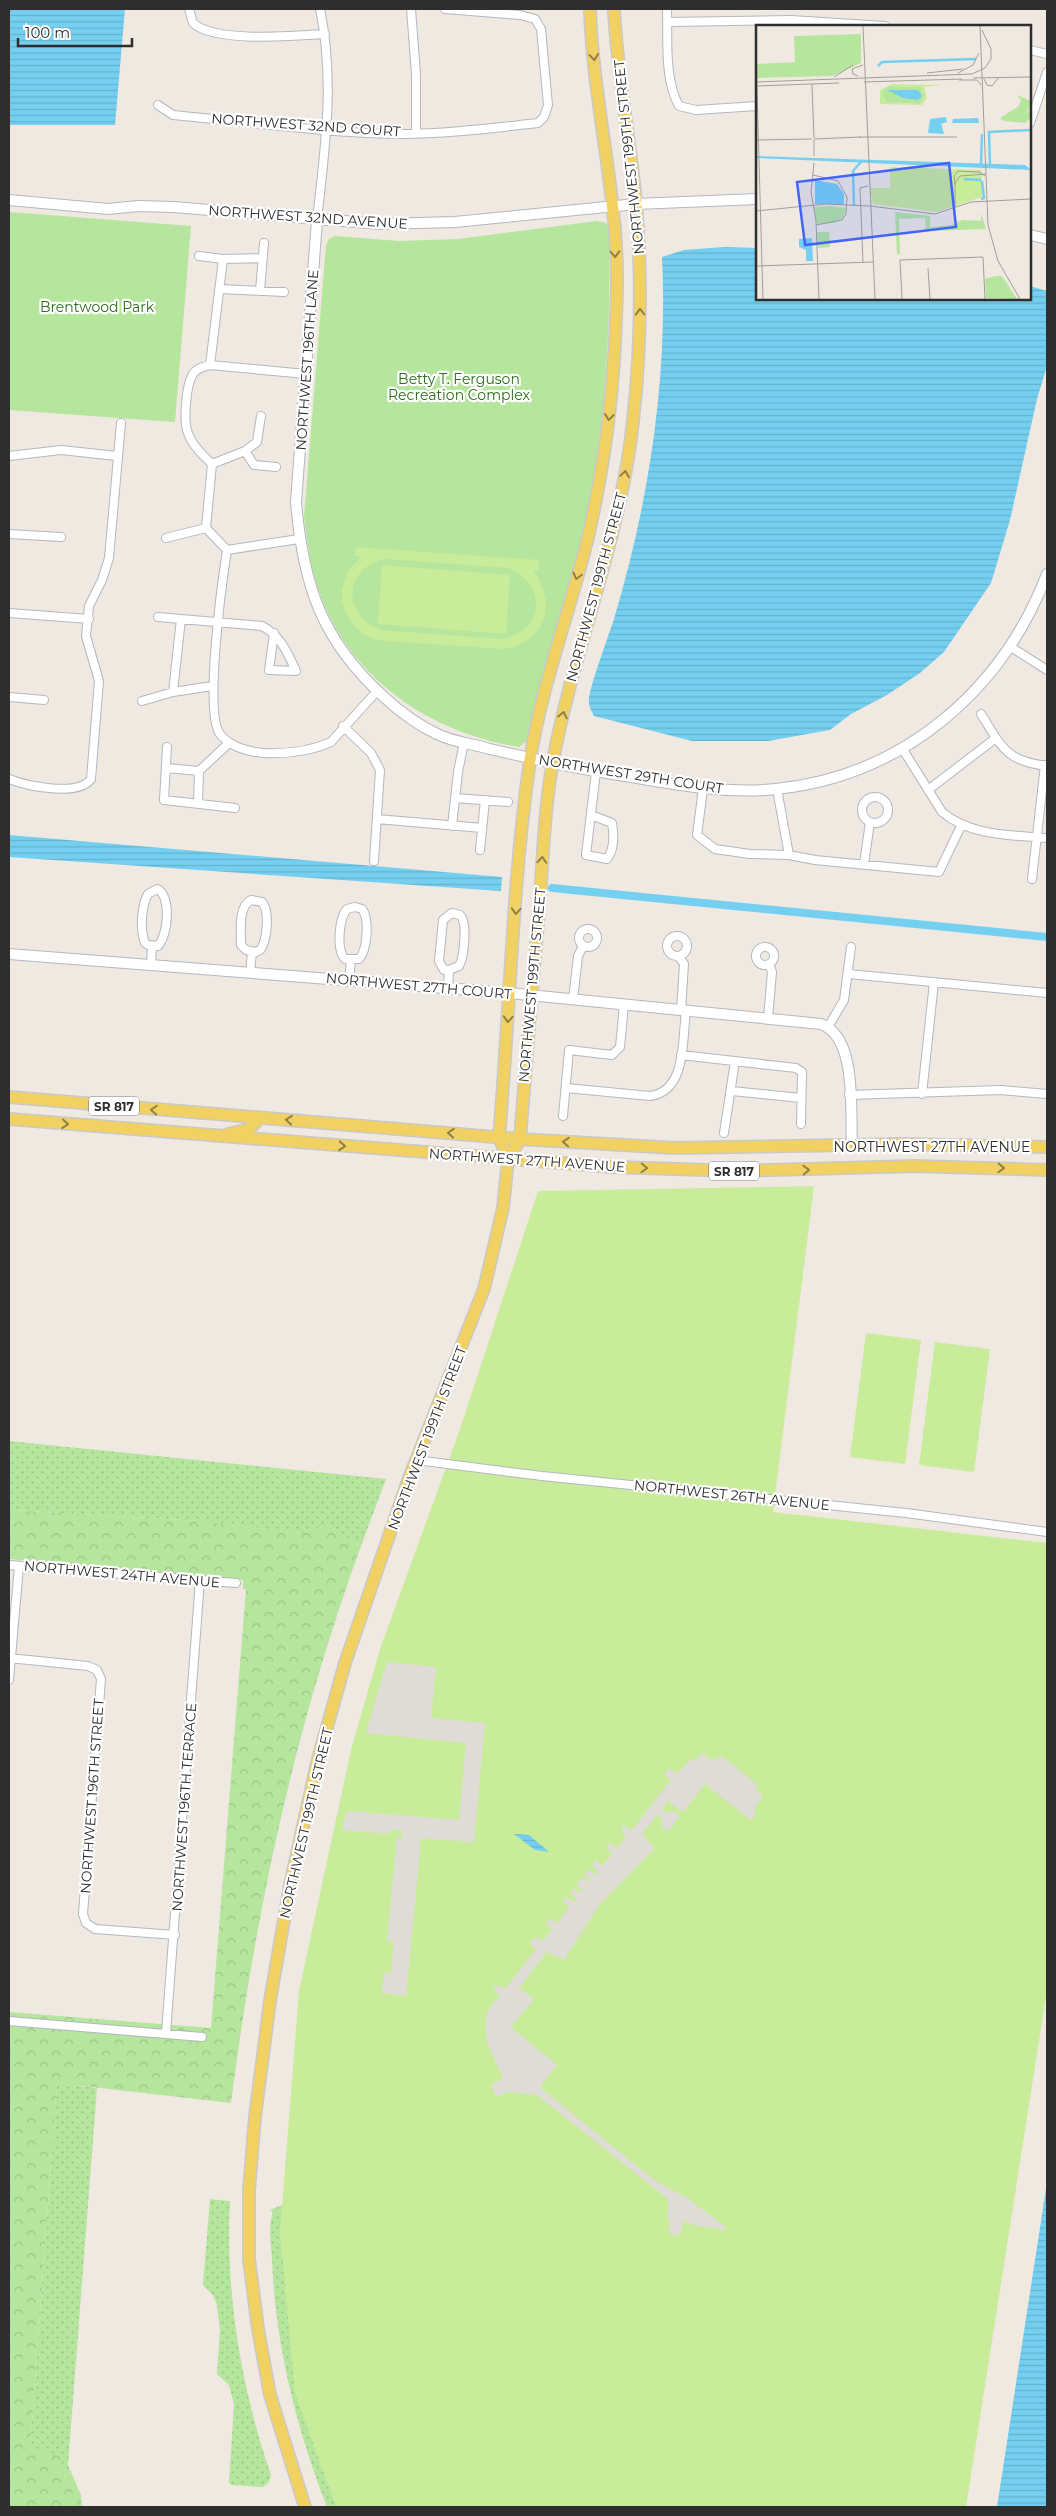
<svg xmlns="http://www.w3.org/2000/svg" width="1056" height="2516" viewBox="0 0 1056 2516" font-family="Montserrat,sans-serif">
<defs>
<pattern id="grass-dots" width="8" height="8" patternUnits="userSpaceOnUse" patternTransform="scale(1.25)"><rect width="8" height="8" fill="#b6e59e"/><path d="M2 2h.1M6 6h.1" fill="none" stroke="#9dc588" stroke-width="1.8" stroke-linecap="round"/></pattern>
<pattern id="forest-crowns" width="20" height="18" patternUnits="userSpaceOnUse" patternTransform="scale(1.25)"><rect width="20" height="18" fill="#b6e59e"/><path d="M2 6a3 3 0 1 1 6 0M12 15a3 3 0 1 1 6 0" fill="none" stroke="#9dc588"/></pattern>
<pattern id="water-rules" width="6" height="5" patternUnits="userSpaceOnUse" patternTransform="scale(1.25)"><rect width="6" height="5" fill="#75cff0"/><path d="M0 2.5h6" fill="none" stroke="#66b2ce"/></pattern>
</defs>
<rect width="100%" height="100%" fill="#efe9e1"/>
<path fill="url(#grass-dots)" d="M9,1441L386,1479L361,1546L348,1539L329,1525L302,1533L200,1521L9,1510Z
M57,2083L97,2088L68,2465L71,2472L64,2475L30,2447Z
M210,2199L230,2201C225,2292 241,2388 271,2475L269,2482L263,2487L231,2485L229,2482L234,2404L229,2385L217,2374L220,2330L217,2305L213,2295L203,2285Z
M282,2205L360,2507H327C296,2427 275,2344 272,2258C271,2244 268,2226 273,2212L270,2210Z"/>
<path fill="url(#forest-crowns)" d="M9,1510L200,1521L302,1533L329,1525L348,1539L361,1546C294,1730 256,1909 231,2103L57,2083L30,2447L60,2456L64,2475L71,2472L81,2495L82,2507H9V2012L211,2028L246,1589H243V1580L9,1559Z"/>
<path fill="#b6e59e" d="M9,212L191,226L175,422L9,410Z
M597,221L606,223L609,228C611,320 607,412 589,503C573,584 546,661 527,741L519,747C430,733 347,677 318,588C310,565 307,541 304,517L326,245L329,239L335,236L399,241L458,239Z"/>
<path fill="#c9ec9a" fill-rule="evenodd" d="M356,547L539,560L538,571L533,570C557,602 547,641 505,649L385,641L374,639L361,633L347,616L342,602V590L348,571L361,557L355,556ZM384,559L508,568C548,584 545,632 501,639L381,630C342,616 343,569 384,559Z
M382,565L510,575L506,634L378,624Z
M814,1186L773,1512L1047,1543V1990L966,2507H336L295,2393L280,2232L299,1991L351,1750L381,1646L459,1432L538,1191Z
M866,1333L921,1340L905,1464L850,1457Z
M935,1342L990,1349L974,1472L919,1465Z"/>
<path fill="#dfdcd8" d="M387,1662L436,1667L431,1718L485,1723L474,1842L421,1838L406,1996L382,1993L384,1973H391L394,1942L387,1941L397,1837L401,1838L402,1831L390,1829L389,1834L342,1830L347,1811L459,1820L466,1743L366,1733Z
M700,1753H705V1757L716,1760L720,1756L724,1758L758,1785L755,1789L763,1796L755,1807V1816L751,1820L705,1784L683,1812L668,1801L662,1809L667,1813L673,1811L680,1816L668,1831L661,1826L662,1819L657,1815L642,1834L654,1849L599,1905L564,1960L547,1952L519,1988L534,1999L511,2027L503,2021L557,2065L541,2085L542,2089L654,2180L687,2198L726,2227V2230L693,2225L684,2220L680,2235L669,2234L670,2221L668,2220V2199L537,2095L508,2092L496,2097L491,2084L503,2079L487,2042L485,2023L489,2009L500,1995L493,1990L497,1985L505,1989L537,1948L529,1944L535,1937L543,1941L553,1928L545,1924L549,1919L557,1923L570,1906L563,1902L567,1897L574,1902L577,1899L570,1893L574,1888L581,1893L582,1890L576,1885L583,1877L589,1882L591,1880L584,1875L589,1869L595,1875L598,1872L592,1865L596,1860L602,1866L612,1854L606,1847L610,1843L616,1849L626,1837L621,1829L624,1825L631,1831L671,1780L664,1775L669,1768L677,1774L689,1761L700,1757Z"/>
<path fill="url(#water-rules)" d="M9,9H125L115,125H9Z
M725,247L757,248V299H1030V286L1047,291V366L1037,399L1010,520L991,583L944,652L920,673L887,695L851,714L830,730L768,741H692L594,716C592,712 589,707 589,702C587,693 610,632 614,619C649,502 668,379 662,257L684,250Z
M9,835L502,877L501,891L9,857Z
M514,1834L529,1835L549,1852L535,1850Z
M1047,2182V2507H997Z"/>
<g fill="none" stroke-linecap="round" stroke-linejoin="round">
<path stroke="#75cff0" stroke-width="8" d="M552,888L1047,937"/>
<defs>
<path id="street" d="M189,9L193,23C214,43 296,36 325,34
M411,9L416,74V133
M667,9C668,40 664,79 679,106L696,110L757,106
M668,22L791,20L885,26
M1030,50L1047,54
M158,105L173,115C249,122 325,133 401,134C447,134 492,128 538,123L544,117L548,105L541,29L535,19L520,15L445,9
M1030,123L1047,72
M317,220C325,148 335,81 320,9
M199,256L223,259
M220,289L284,292
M260,291L264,243
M210,365L223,259L263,258
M306,374L210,365C203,367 197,368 193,374C186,385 183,421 188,433C192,445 202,455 212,464L206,528L227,550C222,582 204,713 220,734C230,747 249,752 264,753C286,754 311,751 331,742L377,691
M245,451L254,465L276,467
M9,456L61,450L117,456
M212,464L245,451L257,442L261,416
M9,534L61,537
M166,538L206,528
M227,550L299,539
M9,613L89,619
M158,617L262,626C281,636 287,652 296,671L269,670L274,633
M1011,647L1047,670
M173,692L181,619
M9,697L44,700
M142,701L173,692L212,686
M981,714C1002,747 1005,761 1047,766
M343,726L371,753L380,770L374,861
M167,747L164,800L235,808
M902,748L942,812C970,836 1011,835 1047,838
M166,768L199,771
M9,779C27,786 78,797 91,779L99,681L86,636L89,606L102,580L109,558L121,423
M703,789L697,835L715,849L750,854L789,855L815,860L939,872L961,826
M777,789L789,855
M928,790L996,738
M862 810a13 13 0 1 1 26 0a13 13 0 1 1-26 0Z
M455,798L508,802
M198,803L199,771L229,743
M591,815L612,823C614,835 615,849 607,859L586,855L596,772
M377,819L482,828
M452,826L458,772L464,742
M480,850L485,800
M864,864L870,822
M1032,879L1045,765
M157,889C172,895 168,936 158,946L148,945L145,943C140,930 141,906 148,894Z
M251,900L262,902C270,911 267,939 261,949L256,952L246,950L241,945C241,932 238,906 251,900Z
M355,907L362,909C370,919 367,951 359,959H345C336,950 339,918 347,909Z
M579 938a9 9 0 1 1 18 0a9 9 0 1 1-18 0Z
M667 946a10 10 0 1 1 20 0a10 10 0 1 1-20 0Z
M756 956a9 9 0 1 1 18 0a9 9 0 1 1-18 0Z
M679,957L684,964L681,1010
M151,965L152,946
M250,973L252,952
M849,974L1047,993
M349,981L351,960
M448,988L449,970L459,966C464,957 468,922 460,915L452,913L443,920L439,961L444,970H449
M573,1000L578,956L583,946
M768,1019L772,972L769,964
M828,1027L844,1000L851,947
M681,1055L796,1068L802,1072L801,1124
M566,1088L650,1096C687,1091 682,1040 686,1011
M732,1091L801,1098
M922,1094L934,982
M849,1095L1000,1090L1047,1094
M563,1116L569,1050L612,1055L620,1047L624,1005
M724,1133L735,1061
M416,1460L542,1476L906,1513L1047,1532
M9,1565L236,1583
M9,1658L88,1666L97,1670L101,1679L83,1914L86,1923L95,1929L175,1935
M9,1680L19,1566
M9,2021L202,2037
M166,2033L200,1580"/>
<path id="secondary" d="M9,200L108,209L138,206L173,207L381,224L455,222L636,204L757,199
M317,220L296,502C303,584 321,640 384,697C399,711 418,725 437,734C453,742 473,744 490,749C529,758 568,767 607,773C663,782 719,795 776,789C903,776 1002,691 1047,574
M1030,235L1047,239
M9,954L509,993L821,1024C858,1037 850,1113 852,1146"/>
<path id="primary" d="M9,1097L520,1139L675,1148L905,1144L1047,1147
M9,1119L613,1167L737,1171L915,1166L1047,1170
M228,1134L249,1129L260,1118
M508,1160L499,1137C510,1012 512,884 530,760C542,683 571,609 589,533C605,462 614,389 616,317C618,279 617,240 612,202C605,138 592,74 590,9
M305,2507L270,2395L258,2329L249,2259V2190L255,2117L270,2001L290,1885L317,1763L345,1663L409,1478L484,1289L503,1208L508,1160L520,1139C526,1063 532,986 539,910C543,861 544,810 553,761C574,646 621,538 633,421C641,349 642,275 636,203C630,138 617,74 614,9"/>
</defs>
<use href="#street" stroke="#b4b7c1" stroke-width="10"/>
<use href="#secondary" stroke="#b4b7c1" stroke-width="12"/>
<use href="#primary" stroke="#c9c9c9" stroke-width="14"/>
<use href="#street" stroke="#fff" stroke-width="8"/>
<use href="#secondary" stroke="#fff" stroke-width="10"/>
<use href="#primary" stroke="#f2d163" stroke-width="11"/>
</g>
<defs><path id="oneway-chevron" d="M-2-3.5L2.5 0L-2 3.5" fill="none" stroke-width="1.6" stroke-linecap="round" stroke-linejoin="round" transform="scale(1.25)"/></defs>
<g stroke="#908048">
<use href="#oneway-chevron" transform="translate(594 57) rotate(84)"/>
<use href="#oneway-chevron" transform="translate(615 254) rotate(89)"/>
<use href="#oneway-chevron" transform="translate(640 312) rotate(-91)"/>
<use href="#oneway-chevron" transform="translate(609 417) rotate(97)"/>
<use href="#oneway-chevron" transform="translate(625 474) rotate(-81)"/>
<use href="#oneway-chevron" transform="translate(577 576) rotate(105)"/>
<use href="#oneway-chevron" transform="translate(563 715) rotate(-78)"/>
<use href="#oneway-chevron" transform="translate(542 860) rotate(-86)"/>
<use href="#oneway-chevron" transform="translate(516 911) rotate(94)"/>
<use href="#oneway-chevron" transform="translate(508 1019) rotate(94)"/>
<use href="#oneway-chevron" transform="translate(154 1110) rotate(-176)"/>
<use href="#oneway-chevron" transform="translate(289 1120) rotate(-175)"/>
<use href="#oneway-chevron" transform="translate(65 1124) rotate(5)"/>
<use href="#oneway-chevron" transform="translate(451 1133) rotate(-175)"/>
<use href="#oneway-chevron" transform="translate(566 1142) rotate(-176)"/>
<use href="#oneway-chevron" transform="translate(342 1146) rotate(5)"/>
<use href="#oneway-chevron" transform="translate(644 1168) rotate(2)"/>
<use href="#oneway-chevron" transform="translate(1001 1168) rotate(2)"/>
<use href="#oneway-chevron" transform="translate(806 1170) rotate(-2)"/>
</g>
<g text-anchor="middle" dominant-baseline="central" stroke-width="4.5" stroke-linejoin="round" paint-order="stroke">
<g fill="#fff" stroke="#6d6d6d" stroke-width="1">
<rect x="89" y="1096.5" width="50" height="19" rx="4"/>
<rect x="709" y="1161.5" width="50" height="19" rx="4"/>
</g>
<g font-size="12" font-weight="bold" fill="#2e2e2e">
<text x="114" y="1106">SR 817</text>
<text x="734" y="1171">SR 817</text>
</g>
<g font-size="14" fill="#2e2e2e" stroke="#fff">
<text transform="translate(306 125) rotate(4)">NORTHWEST 32ND COURT</text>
<text transform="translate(629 157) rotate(-96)">NORTHWEST 199TH STREET</text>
<text transform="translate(308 217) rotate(4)">NORTHWEST 32ND AVENUE</text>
<text transform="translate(307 360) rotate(-86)">NORTHWEST 196TH LANE</text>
<text transform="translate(596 587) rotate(-75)">NORTHWEST 199TH STREET</text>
<text transform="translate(631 774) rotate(9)">NORTHWEST 29TH COURT</text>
<text transform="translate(532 985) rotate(-85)">NORTHWEST 199TH STREET</text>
<text transform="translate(419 986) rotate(5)">NORTHWEST 27TH COURT</text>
<text x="932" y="1147">NORTHWEST 27TH AVENUE</text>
<text transform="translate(527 1160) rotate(4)">NORTHWEST 27TH AVENUE</text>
<text transform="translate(427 1438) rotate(-69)">NORTHWEST 199TH STREET</text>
<text transform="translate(732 1495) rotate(6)">NORTHWEST 26TH AVENUE</text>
<text transform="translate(122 1574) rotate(5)">NORTHWEST 24TH AVENUE</text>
<text transform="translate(92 1796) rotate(-86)">NORTHWEST 196TH STREET</text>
<text transform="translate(184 1807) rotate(-86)">NORTHWEST 196TH TERRACE</text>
<text transform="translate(306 1823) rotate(-77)">NORTHWEST 199TH STREET</text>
</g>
<g font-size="14" fill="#2c6e1b" stroke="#fff">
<text x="97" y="307">Brentwood Park</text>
<text x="459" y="379">Betty T. Ferguson<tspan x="459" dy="16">Recreation Complex</tspan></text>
</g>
</g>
<g transform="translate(756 25)">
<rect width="275" height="275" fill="#efe9e1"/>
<path d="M132,61L164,62L169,71L164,79L130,77L125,68Z" fill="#b6e59e"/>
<path d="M261,70L275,76L274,83L268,89L275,84V92L270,98L248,96L244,93L263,81L265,75ZM139,187L174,191V202L196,200L206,195L225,196V188L230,204L170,206L169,193L143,194L144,229H141Z" fill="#b6e59e"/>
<path d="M105,9V38L76,51L1,53V39L39,37L38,11ZM75,181L90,183L87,193L78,198L61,199L58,182ZM61,207H73L74,222L62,223ZM240,251H246L261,274L230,273L229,254Z" fill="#b6e59e"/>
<path d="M136,59L185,60L168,62L171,73L166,80L124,79V65ZM132,61L164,62L169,71L164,79L130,77L125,68ZM134,142L226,145V172L181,187L117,179L114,163H134Z" fill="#c9ec9a" fill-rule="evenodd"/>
<path d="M131,65H162L166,71L162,75L147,73ZM190,92L191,97L185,99L188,109L172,108L174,94ZM222,93L223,98H196L197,94ZM0,131L269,140L275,145L0,133ZM59,155L81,159L88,169V179H59ZM56,213L57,236H50V225L43,222V214Z" fill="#75cff0"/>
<path fill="none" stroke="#75cff0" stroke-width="2.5" d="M122,41L126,37L220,34M225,141L226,109M234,142L233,107L275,105M208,154L225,155M225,174L228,173L226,156M98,181L97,146L105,137"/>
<path fill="none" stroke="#a29e99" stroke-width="1" d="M107,1L119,274M224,1L232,200L242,236L264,274M0,31L7,274M171,48L207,44M202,48L217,40L223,28M102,51L97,49L96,44L107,40M78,52L97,40M217,53L275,52M228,54L231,60L236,61L243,52M203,55H221L225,60M0,57L216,49L229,43L235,34V24L226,5M108,57L206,54M56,59L58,113M1,61L83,58M103,112H201M58,114L105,112M0,115L56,114M58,131V115M58,138L55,167L60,196L63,274M57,150L82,156L91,172L90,189L86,195L60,200M199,158V182M199,158L204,151L230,149M199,160L198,151L202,146L223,147L229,151M0,186L70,179L114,181L179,189L215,177L275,174M107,237L104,163L112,161M0,241L117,237M172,243L174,274M146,274L144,235L227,232L229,274"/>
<path fill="#4264fb" fill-opacity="0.15" stroke="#4264fb" stroke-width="2.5" d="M193,138L200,202L49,220L41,157Z"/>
<rect width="275" height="275" fill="none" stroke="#2e2e2e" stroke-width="2.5"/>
</g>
<rect width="1056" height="2516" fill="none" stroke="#2e2e2e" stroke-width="20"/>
<path d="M18 38v8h114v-8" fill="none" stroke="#2e2e2e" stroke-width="2.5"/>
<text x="25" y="38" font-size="15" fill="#2e2e2e" stroke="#ffffff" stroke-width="4" paint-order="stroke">100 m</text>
</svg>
